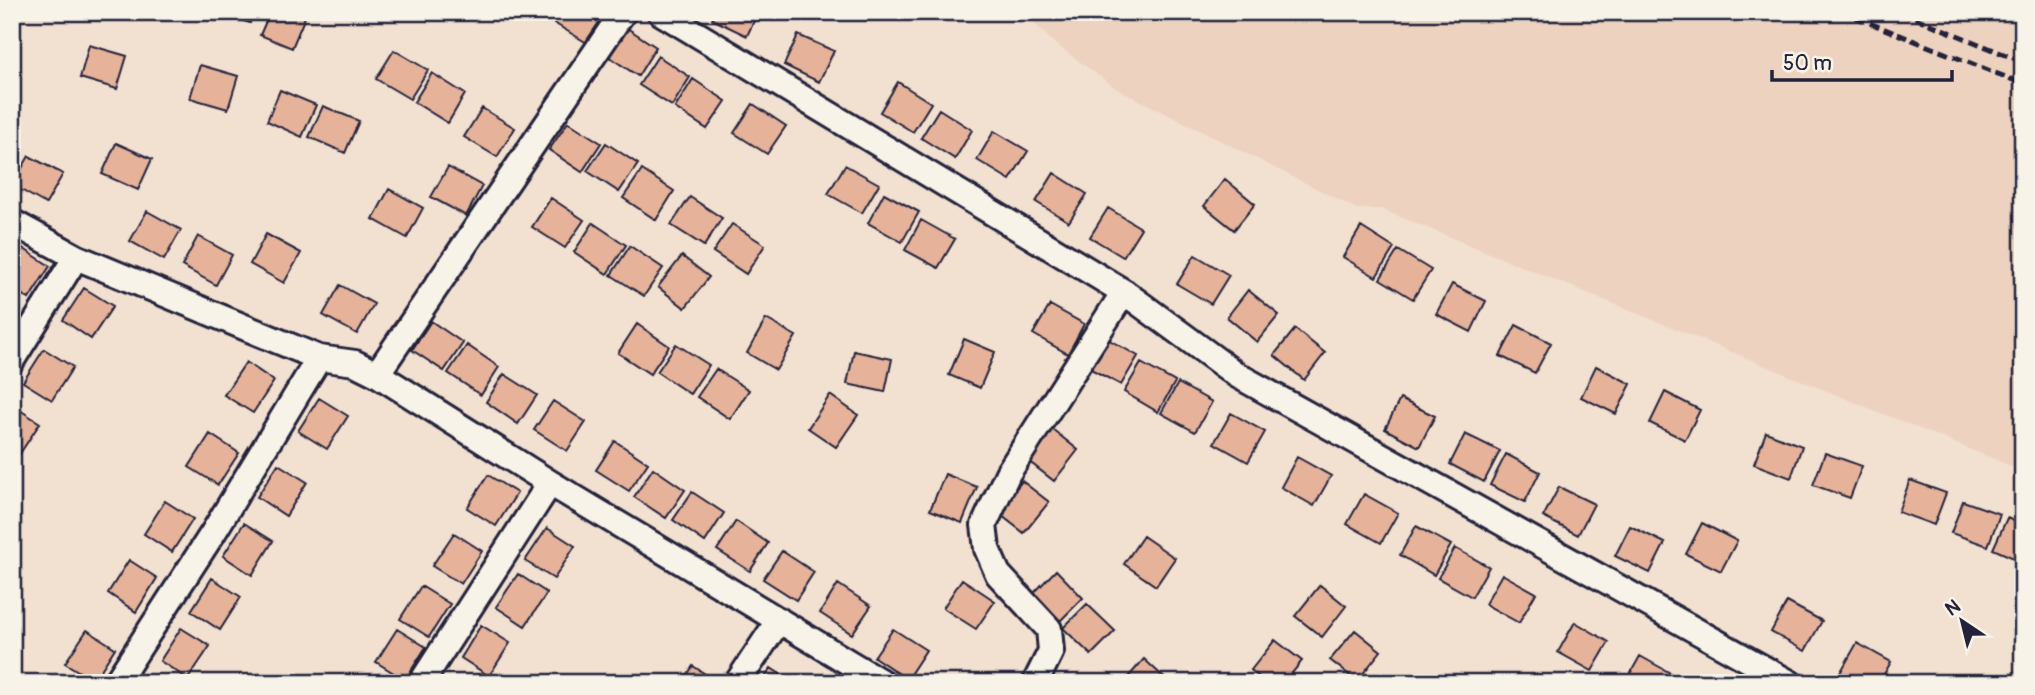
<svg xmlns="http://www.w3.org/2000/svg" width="2035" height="695" viewBox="0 0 2035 695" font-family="Pangolin,sans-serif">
<rect width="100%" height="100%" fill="#f2e0d1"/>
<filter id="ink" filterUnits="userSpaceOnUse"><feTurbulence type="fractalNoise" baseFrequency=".0143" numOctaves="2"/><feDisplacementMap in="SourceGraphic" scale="14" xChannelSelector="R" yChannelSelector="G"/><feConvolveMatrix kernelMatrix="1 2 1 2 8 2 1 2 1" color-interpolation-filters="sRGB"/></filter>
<g filter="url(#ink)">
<path fill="#eed2c0" d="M1023,12H2023V471L1381,209H1357L1117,89L1054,43Z"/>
<path fill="#e6b29a" stroke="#22223b" stroke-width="2" d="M212,12H252L250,23Z
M270,12H307L292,48L260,35Z
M561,12H602L606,14L587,43L554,23Z
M715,12H758L747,36L712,19Z
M624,26L656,47L638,76L605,54Z
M798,35L834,51L819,82L784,65Z
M89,45L127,56L117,89L80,78Z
M394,50L428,70L410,99L376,79Z
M658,56L690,77L672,106L639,85Z
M200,65L238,76L228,109L190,98Z
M432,73L465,94L448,123L414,102Z
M693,79L726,101L707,129L675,108Z
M898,82L931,103L913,132L880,112Z
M280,90L316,105L302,137L267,121Z
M753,104L786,126L767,154L734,133Z
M323,106L359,121L345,153L309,137Z
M482,108L515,128L497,157L464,137Z
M939,109L972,130L955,159L921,138Z
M568,122L601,143L582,172L549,150Z
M994,131L1028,151L1010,180L977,160Z
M116,143L152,159L138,190L102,174Z
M606,143L638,164L619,192L587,171Z
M29,156L63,174L46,204L12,185Z
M845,165L879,184L862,213L828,194Z
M448,167L482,186L466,216L431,197Z
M642,170L674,191L656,220L623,198Z
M1054,173L1087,194L1069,222L1036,202Z
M1225,179L1255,204L1234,230L1204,206Z
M389,189L423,208L407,238L373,219Z
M884,193L919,212L902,242L868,223Z
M690,197L722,218L704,246L671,225Z
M551,198L584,220L565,248L532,227Z
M1108,208L1141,228L1123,257L1090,237Z
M147,211L181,230L164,260L130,241Z
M921,220L955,239L938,268L905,250Z
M593,223L626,245L607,274L574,252Z
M732,224L765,245L746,274L713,252Z
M1361,227L1394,248L1376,277L1343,257Z
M266,234L301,253L284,283L250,264Z
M198,236L232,255L216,285L182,266Z
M630,246L663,268L644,296L611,275Z
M21,247L50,266L29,299L12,288V262Z
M1398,250L1431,270L1413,299L1380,279Z
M1195,255L1229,275L1211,304L1177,284Z
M682,256L709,277L685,308L658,287Z
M1452,284L1486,301L1471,332L1436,314Z
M340,285L374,304L357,334L323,315Z
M84,288L113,306L91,339L63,320Z
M1248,290L1279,315L1257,342L1227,317Z
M1050,305L1084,324L1068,354L1033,334Z
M766,319L796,336L776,370L747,353Z
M431,321L463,343L444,371L412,350Z
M637,324L669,346L650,374L618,353Z
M1516,325L1551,343L1535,373L1500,356Z
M1295,329L1325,353L1304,380L1274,355Z
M1104,337L1138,356L1121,385L1087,367Z
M964,339L995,352L980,388L949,375Z
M676,344L709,365L690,394L657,372Z
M467,345L499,367L481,395L448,373Z
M44,349L73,367L52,400L23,382Z
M854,351L892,359L885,392L847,384Z
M246,362L274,381L253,413L224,395Z
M1141,363L1175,382L1158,412L1124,392Z
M1596,366L1631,384L1616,414L1581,397Z
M716,369L749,390L730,419L697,397Z
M504,374L537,395L518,424L486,402Z
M1178,383L1212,402L1195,432L1161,413Z
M1665,392L1700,410L1685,440L1650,423Z
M830,395L858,415L836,447L808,428Z
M319,398L348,416L327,449L298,431Z
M1400,399L1435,416L1419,447L1385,429Z
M553,401L586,422L567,451L534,430Z
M12,405L40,423L19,455L12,451Z
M1231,413L1265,432L1248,462L1214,443Z
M1052,429L1078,450L1054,481L1027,460Z
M1766,432L1802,446L1791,478L1754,464Z
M210,434L239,453L218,485L189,467Z
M1465,434L1500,451L1484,482L1450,464Z
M615,441L648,463L629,491L596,470Z
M1825,453L1862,466L1850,498L1813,485Z
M1506,454L1540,472L1525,502L1490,485Z
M1297,457L1331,476L1314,506L1281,487Z
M278,464L307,482L286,516L257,497Z
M653,468L685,490L666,518L634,497Z
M945,474L977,487L962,523L930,510Z
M488,475L517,493L496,526L467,508Z
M1910,480L1946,493L1934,525L1898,512Z
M1022,481L1049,502L1024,533L997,512Z
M1559,487L1594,504L1578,535L1543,517Z
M692,492L724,513L705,542L673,520Z
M1364,494L1398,513L1381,543L1347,524Z
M165,501L193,519L172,552L144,534Z
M1963,501L2000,514L1988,546L1951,533Z
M2007,518L2023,525V562L1993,549Z
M736,521L768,543L750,571L717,550Z
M244,523L273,541L252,575L223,556Z
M1702,523L1737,541L1721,571L1686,554Z
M1416,526L1451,545L1434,575L1400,555Z
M1630,526L1665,543L1650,573L1615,556Z
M547,528L575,546L554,579L525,561Z
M454,533L482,551L461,584L432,566Z
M1143,536L1175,558L1156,586L1124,564Z
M1455,548L1489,567L1472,597L1438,578Z
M782,551L814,572L796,600L763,579Z
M129,560L157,578L136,612L108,593Z
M1056,570L1083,598L1059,622L1032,595Z
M518,574L547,593L525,626L496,607Z
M1502,574L1536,593L1519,623L1485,604Z
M212,578L241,597L220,630L191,611Z
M962,579L995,601L976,629L943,608Z
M838,584L871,606L852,634L820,613Z
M1320,585L1346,606L1322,637L1295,616Z
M421,586L450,604L429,637L400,619Z
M1787,602L1822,621L1805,651L1771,632Z
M1087,604L1115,631L1091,655L1063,628Z
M1575,622L1609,642L1592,671L1558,652Z
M481,625L510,643L489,676L461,658Z
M181,628L210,646L188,679L160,661Z
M397,629L426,647L405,680L376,662Z
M893,629L926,650L907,679L874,657Z
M87,630L115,648L94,681L65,663Z
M1355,630L1381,651L1357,681L1330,660Z
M1275,640L1302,661L1284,683H1266L1251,670Z
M1857,643L1891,662L1879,683H1858L1840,673Z
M1640,656L1674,675L1669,683H1625Z
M1144,659L1170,683H1123Z
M693,666L719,683H682Z
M771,668L794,683H762Z"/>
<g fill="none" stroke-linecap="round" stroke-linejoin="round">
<defs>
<path id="minor" d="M660,12L1124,292L1237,375L1790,683
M12,222L76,257L319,358L355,363L377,374L550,483L883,683
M12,360L76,257
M377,374L623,12
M116,683L213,533L319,358
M421,683L550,483
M737,683L779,620
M1035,683L1051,651L1049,629L998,574L987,549L984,525L1008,473L1124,292"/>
</defs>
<use href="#minor" stroke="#22223b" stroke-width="30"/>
<use href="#minor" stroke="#f7f3e8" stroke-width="24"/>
<path stroke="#22223b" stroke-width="5" stroke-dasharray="10 5" stroke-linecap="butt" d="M1842,12L2023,84
M1901,12L2023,62"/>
</g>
</g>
<rect width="2035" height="695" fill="none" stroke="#f7f3e8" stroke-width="42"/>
<rect x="21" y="21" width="1993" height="653" fill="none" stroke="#22223b" stroke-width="2.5" filter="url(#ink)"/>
<g transform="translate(1962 621) rotate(325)" stroke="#f7f3e8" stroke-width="5" paint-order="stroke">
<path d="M0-5L12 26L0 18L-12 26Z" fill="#22223b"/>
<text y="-10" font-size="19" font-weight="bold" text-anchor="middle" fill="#22223b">N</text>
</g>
<path d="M1772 70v10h180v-10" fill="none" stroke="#22223b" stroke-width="3.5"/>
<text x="1783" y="70" font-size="21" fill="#22223b" stroke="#f7f3e8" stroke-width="5" paint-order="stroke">50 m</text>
</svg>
